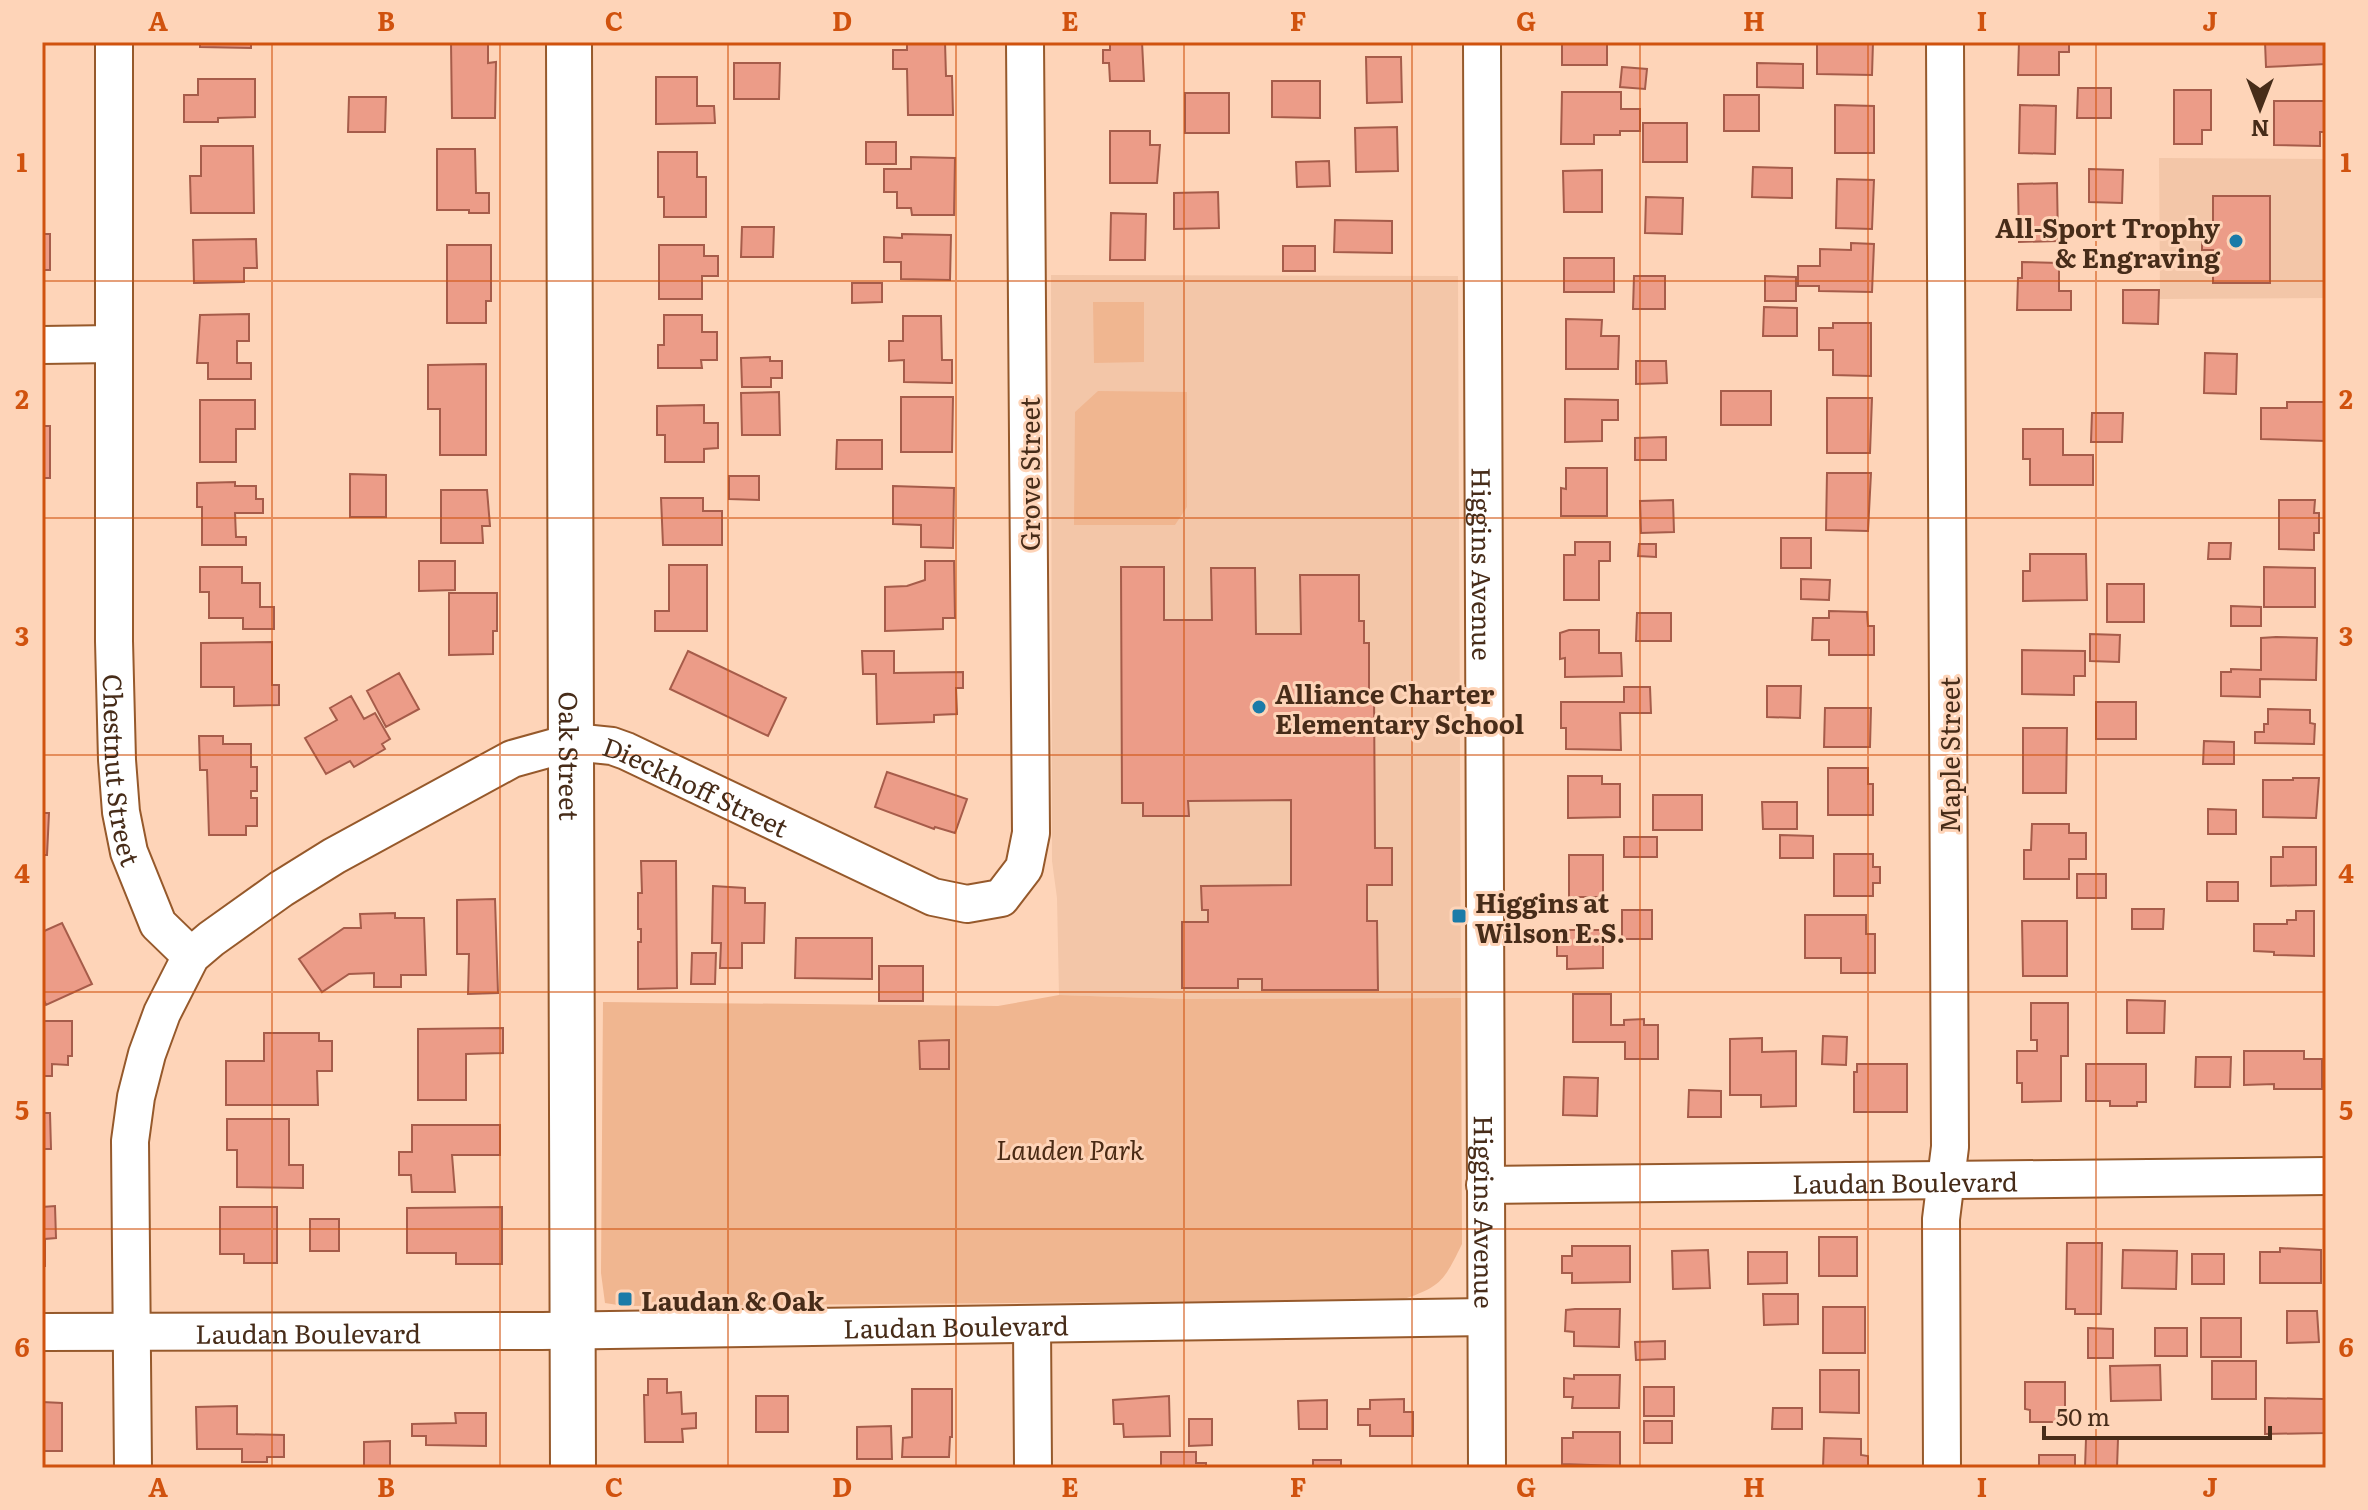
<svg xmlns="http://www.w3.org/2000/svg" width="2368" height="1510" viewBox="0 0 2368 1510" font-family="Literata,serif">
<rect width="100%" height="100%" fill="#fed4b8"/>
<path fill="#f3c6a8" d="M2159,158L2326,159V298L2160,299Z
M1051,275L1458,276L1461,998L1182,999L1059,995L1057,898L1052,861Z"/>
<path fill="#f0b690" d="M1093,302H1144V362L1094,363Z
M1098,391L1187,392V507L1175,525H1074L1075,412Z
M1059,995L1182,999L1461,998L1462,1244C1444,1281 1441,1287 1401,1300L624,1306L605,1303L601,1273L603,1002L998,1006Z"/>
<path fill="#ec9c88" stroke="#a65c4a" stroke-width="2" d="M200,42H251V48L200,47Z
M451,42H488V63L496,62L495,118H452Z
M907,42H945L946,76H952L953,115H908L907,69H893V50H907Z
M1110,42H1142L1144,81H1110L1109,63H1103V50H1110Z
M1562,42H1607V65H1562Z
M1817,42H1873L1872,75L1817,74Z
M2019,42H2069V52H2059V75H2018Z
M2265,42H2326V64L2266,67Z
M1366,57H1401L1402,102L1367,103Z
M734,63H780L779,99H734Z
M1757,63L1803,64V88L1757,87Z
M1622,67L1647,69L1645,89L1620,87Z
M656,77H697V106H714L715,123L656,124Z
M198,79H255V117L218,118V122H184V95H198Z
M1272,81H1320V118L1272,117Z
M2078,88H2111V118H2077Z
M2174,90H2211V130H2202V144H2174Z
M1562,92H1621V109H1640V131H1620V135H1594V144H1561Z
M1185,93H1229V133H1185Z
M1724,95H1759V131H1724Z
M349,97H386L385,132H348Z
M2274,101H2325L2324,132H2320V146L2274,145Z
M1835,105L1874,106V153H1835Z
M2020,105L2056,106L2055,154L2019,153Z
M1643,123H1687V162H1643Z
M1397,127L1398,171L1356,172L1355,128Z
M1110,131H1150V145H1160L1157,183H1110Z
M866,142H896V164H866Z
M201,146H253L254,213H191L190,176H201Z
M437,149H475L476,193H489V213H469V210H437Z
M658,152H697V177H706V217H664V197H658Z
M911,157L955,158L954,215H912L911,208H897V192H884V169H911Z
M1329,161L1330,186L1297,187L1296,162Z
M1753,167L1792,168V198L1752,197Z
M2089,169L2123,170L2122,203L2089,202Z
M1602,170V212H1564L1563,171Z
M1837,179L1874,180L1872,229L1836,228Z
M2057,183L2058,241L2019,242L2018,184Z
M1218,192L1219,228L1174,229V193Z
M2213,196H2270V283H2213V250H2202V231H2213Z
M1646,197L1683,198L1682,234L1645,233Z
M1111,213L1146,214L1145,260H1110Z
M1335,220L1392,221V253L1334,252Z
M742,227H774L773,257H741Z
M42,234H50V270H42Z
M902,234L951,235L950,280L901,279V262H884V237L902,238Z
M256,239L257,268H244V282L194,283L193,240Z
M1851,243L1874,244L1872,292L1819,291V286H1798V266H1820V249L1851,250Z
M447,245H491V301H486V323H447Z
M659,245H704V256H718V276H702V299H659Z
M1283,246H1315V271H1283Z
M1564,258H1614V292H1564Z
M2022,262L2059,263V291H2071V310H2017L2018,278H2022Z
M1634,276H1665V309H1633Z
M1765,276L1796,277V301H1765Z
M852,283H882V302L852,303Z
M2123,290H2159L2158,324L2123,323Z
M1764,307L1797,308V336H1763Z
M249,314V341H237V363H251V379H208V363H197L200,315Z
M664,315H702V332H717V360H701L702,368H658V345H664Z
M903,316H941L942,360H952V383L904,382V360L889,361V341H903Z
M1566,319L1602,320L1601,336H1619L1618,369H1566Z
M1833,323H1871V376L1833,375V350H1819V328H1833Z
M2205,353L2237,354L2236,394L2204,393Z
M770,357V361H782V378H771V387H742L741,358Z
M1636,361H1666L1667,383L1636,384Z
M486,364V455H440V409H428V365Z
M1721,391H1771V425H1721Z
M779,392L780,435H742L741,393Z
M901,397H953L952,452H901Z
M1827,398H1872L1870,453H1827Z
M1565,399L1618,400V420H1602V441L1565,442Z
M200,400H255V429H236V462H200Z
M2287,402H2326V441L2261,439V408H2287Z
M704,405V423H718V448L704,449V462H665V435H657V406Z
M2092,413H2123L2122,442H2091Z
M42,426H50V478H42Z
M2023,429H2063V455H2093V485H2030V459H2023Z
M1666,437V460H1635V438Z
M837,440H882V469H836Z
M1566,468H1607V516H1561V488L1566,489Z
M1827,473H1871L1868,531L1826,530Z
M350,474L386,475V517H350Z
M729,476H759V500L729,499Z
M235,482V486H256V499H263V513H235L236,537H246V545H202V507H197V483Z
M893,486L954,488L953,548L921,547V525L893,524Z
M441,490H487L490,526H482L483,543H441Z
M661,498H703V511H722V545H663Z
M1673,500L1674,532L1641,533L1640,501Z
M2279,500H2315L2314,513H2319V533H2314V550L2279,549Z
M1781,538H1811V568H1781Z
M1575,542H1610V561H1599V600H1564V555H1575Z
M2209,543H2231L2230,559H2208Z
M1639,544H1656V557L1638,556Z
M2030,554H2086L2087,600L2023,601V571H2030Z
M419,561H455V590L419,591Z
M925,561H954L955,618H943V629L885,631V587L907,586L925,580Z
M669,565H707V631H655V611H669Z
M200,567H242V583H260V607H274V629H243V618H209V592H200Z
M1121,567H1164V620H1212L1211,568H1255L1256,634H1301L1300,575H1359V621H1364V643H1369V691H1374L1375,848H1392V885H1367V921H1377L1378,990H1262V979H1238V988H1182V922H1208V910H1202L1201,886L1291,885V800L1188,801L1189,816H1143V803H1122Z
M2264,567L2315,568V607H2264Z
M1801,579L1830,580L1829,600L1801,599Z
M2107,584H2144V622H2107Z
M449,593H497V631H493V654L449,655Z
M2231,606L2261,607V626H2231Z
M1829,611L1867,612L1868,626H1874V655H1829V640H1812L1813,618H1829Z
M1637,613H1671V641H1636Z
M1569,630H1599V653H1621L1622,676L1565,677V658L1560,659V633Z
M2090,634L2120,635L2119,662L2090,661Z
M2276,637L2317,638L2316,680L2260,679V697L2221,696V672H2231V669L2261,670V638Z
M272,642V685H279V705L234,706V687H201V643Z
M2022,650L2085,651V676H2074V695L2022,694Z
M688,651L786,698L768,736L670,689Z
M862,651H894V673L963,672V688H956L957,714L934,715V722L877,724L876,674H863Z
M399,673L419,709L386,727L367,691Z
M1767,686H1801L1800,718L1767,717Z
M1624,687H1650L1651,713H1620L1621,750L1566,749V728H1561V702H1624Z
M351,696L364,719L375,713L390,739L382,744L385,749L354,767L350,761L326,774L305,738L337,720L330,708Z
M2096,702H2136V739H2096Z
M1825,708H1871L1870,747H1824Z
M2268,709L2310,710V723L2315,724L2314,744L2255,743V732H2264V724H2268Z
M2023,728H2067L2066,793H2023Z
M199,736H223V744H251V767H257V791H251V798H257V826H246V835H209L207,770H200Z
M2204,741L2234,742V764H2203Z
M1828,768H1868V784H1873V815H1828Z
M887,772L967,799L955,833L935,827L934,829L875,807Z
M1568,776H1602V784H1620V817L1568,818Z
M2293,778H2319L2316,818L2263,817V780H2293Z
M1653,795H1702V830H1653Z
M1762,802H1797V829H1763Z
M2208,809L2236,810V834H2208Z
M42,813H49L47,855H42Z
M2032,824H2069V833H2086V859H2069V879H2024V850H2031Z
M1780,835L1813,836V858H1780Z
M1624,837H1657V857H1624Z
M2283,847H2316V885L2271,886V857H2283Z
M1834,854H1873V867H1880V883H1873V896H1834Z
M1569,855H1603V897H1569Z
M641,861H676L677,988L638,989V942H641V929H638V893H642Z
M2077,874H2106V898H2077Z
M2207,882H2238V901H2207Z
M713,886L745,888V903H765L764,943H742V968H720L721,943H712Z
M495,899L498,993L468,994L469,954H457V900Z
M2132,909H2164L2163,929H2132Z
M1622,910H1652V939H1622Z
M2296,911H2314V956L2274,955V952L2254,951V924H2287V920H2296Z
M395,913V918H424L426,975H401V987H374V973L349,974L322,992L299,959L344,928H361L360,914Z
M1805,915H1866V934H1875V973H1841V958H1805Z
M2022,921H2067V976H2023Z
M62,923L92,984L46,1005L42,996V932Z
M1567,930H1603V968L1567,969V956H1557V940H1567Z
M796,938H872V979L795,978Z
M692,953H716L715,984H691Z
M879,966H923V1001H879Z
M1573,994H1611V1025H1624V1020L1644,1019V1025H1658V1059H1625V1042H1573Z
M2127,1000L2165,1001L2164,1033H2127Z
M2031,1003H2068V1056H2061V1101L2022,1102V1083H2017V1051H2037V1040H2031Z
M42,1021H72V1056H68V1065L52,1064V1076H44V1098Z
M503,1028V1053L466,1054V1100H418V1029Z
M264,1033H319V1041H332V1071H317L318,1105H226V1061H264Z
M1823,1036L1847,1037L1846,1065L1822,1064Z
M1762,1038V1052L1796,1051V1106L1761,1107V1095H1730V1039Z
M949,1040V1069H920L919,1041Z
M2244,1051H2304V1059H2322V1089H2274V1084L2244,1085Z
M2196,1057H2231L2230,1087H2195Z
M1857,1064H1907V1112H1854V1072H1857Z
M2086,1064H2146V1102H2137V1106H2110V1101H2086Z
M1564,1077L1598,1078L1597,1116L1563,1115Z
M1689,1090L1721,1091V1117H1688Z
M42,1113H50L51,1149H42Z
M227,1119H289V1165H303V1188L237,1187V1150H227Z
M412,1125H500V1155H452L455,1192H412L411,1175H399V1152H412Z
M55,1206L56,1238L45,1239V1266H42V1207Z
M220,1207H277V1263H244V1254H220Z
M502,1207V1264H456V1253H407V1208Z
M310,1219H339V1251H310Z
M1819,1237H1857V1276H1819Z
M2067,1243H2102L2101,1314H2075V1309H2066Z
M1572,1246H1630V1282L1572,1283V1273H1562V1256H1572Z
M2280,1248L2321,1250V1283H2260V1252H2280Z
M1708,1250L1710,1288L1673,1289L1672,1251Z
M2123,1250L2177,1251L2176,1289L2122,1288Z
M1748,1252H1787V1283L1748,1284Z
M2192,1254H2224V1284H2192Z
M1763,1294H1798V1324L1764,1325Z
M1823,1307H1865V1353H1823Z
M1575,1309H1620L1619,1347L1574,1346V1332L1565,1331L1566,1310Z
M2287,1311H2317L2319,1342L2287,1343Z
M2201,1318H2241V1357H2201Z
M2088,1328L2113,1329V1358H2088Z
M2155,1328H2187V1356H2155Z
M1665,1341V1359L1636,1360L1635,1342Z
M2212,1361H2256V1399H2212Z
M2160,1365L2161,1400L2111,1401L2110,1366Z
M1820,1370H1859V1413L1820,1412Z
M1574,1375H1620L1619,1408H1572L1573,1397H1564V1378L1574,1379Z
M648,1379H667V1393L681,1392L682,1414L696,1413V1428L682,1429L683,1442H645L644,1395H648Z
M2025,1382H2065V1422H2030V1410L2025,1409Z
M1644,1387H1674V1416H1644Z
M912,1389H952V1437H950L949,1457H902L903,1438L912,1437Z
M756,1396H788V1432H756Z
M1169,1396L1170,1436L1124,1437L1123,1424H1114L1113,1400Z
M2265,1398L2323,1399L2326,1401V1433L2265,1434Z
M1404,1399V1412H1413V1436H1370V1425H1358V1409H1370V1400Z
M1327,1400V1429H1299L1298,1401Z
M42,1402L62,1403V1451H42Z
M237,1406V1434L284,1435V1457H267V1462H242V1449H197L196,1407Z
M1773,1408H1802V1429H1772Z
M455,1413H486V1446L426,1445V1436H412V1424L456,1423Z
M1189,1419H1212V1445L1189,1446Z
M1644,1421H1672V1443H1644Z
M891,1426L892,1459H857V1427Z
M1573,1432H1620V1466L1562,1464V1438H1573Z
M1824,1438L1861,1439V1455L1868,1456V1468H1823Z
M2086,1439H2118L2117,1468H2085Z
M390,1441V1467H364V1442Z
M1161,1452H1196V1463H1206V1468H1161Z
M2039,1455H2075V1468H2039Z
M1313,1460H1341V1468H1313Z"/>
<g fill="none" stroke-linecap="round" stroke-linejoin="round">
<defs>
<g id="minor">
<path id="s1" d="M114,42V641L117,760L121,812L129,852L158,924L191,956"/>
<path id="s2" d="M1482,42L1487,1468"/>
<path d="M42,345L113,344"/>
<path id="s3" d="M1485,1185L2326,1176"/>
<path d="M1032,1325L1033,1468"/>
<path id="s4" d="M42,1332L542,1331L1486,1317"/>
<path id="s5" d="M133,1468L130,1141L136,1097L147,1054L162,1013L191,956L211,939L281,889L334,856L512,759L573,742L612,746L626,751L933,897L967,904L1001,898L1024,868L1031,833L1025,42"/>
<path d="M1942,1468L1941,1219L1950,1147L1945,42"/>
</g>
<g id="tertiary">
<path id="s6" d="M569,42L573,1468"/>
</g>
</defs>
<use href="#minor" stroke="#96592b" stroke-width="40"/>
<use href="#tertiary" stroke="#96592b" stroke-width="48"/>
<use href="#minor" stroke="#fff" stroke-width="36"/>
<use href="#tertiary" stroke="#fff" stroke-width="44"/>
</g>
<path fill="none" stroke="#d0520e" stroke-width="2" stroke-opacity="0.55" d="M272,42V1468M500,42V1468M728,42V1468M956,42V1468M1184,42V1468M1412,42V1468M1640,42V1468M1868,42V1468M2096,42V1468M42,281H2326M42,518H2326M42,755H2326M42,992H2326M42,1229H2326"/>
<g fill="#1b7ba8" stroke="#fed4b8" stroke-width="3">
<circle cx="2236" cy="241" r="8"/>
<circle cx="1259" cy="707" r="8"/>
<rect x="1451" y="908" width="16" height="16" rx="4"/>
<rect x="617" y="1291" width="16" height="16" rx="4"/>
</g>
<g text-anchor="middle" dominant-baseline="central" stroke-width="6" stroke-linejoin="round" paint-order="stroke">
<g font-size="26" font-weight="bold" fill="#472c19" stroke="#fed4b8" text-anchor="start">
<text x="2220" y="226" text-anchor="end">All-Sport Trophy<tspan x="2220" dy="30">&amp; Engraving</tspan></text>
<text x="1275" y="692">Alliance Charter<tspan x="1275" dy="30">Elementary School</tspan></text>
<text x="1475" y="901">Higgins at<tspan x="1475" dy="30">Wilson E.S.</tspan></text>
<text x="641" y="1299">Laudan &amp; Oak</text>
</g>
<g font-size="26" fill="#472c19" stroke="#fed4b8">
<text transform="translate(1028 474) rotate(-90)">Grove Street</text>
<text stroke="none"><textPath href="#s2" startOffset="522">Higgins Avenue</textPath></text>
<text stroke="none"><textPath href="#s6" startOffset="714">Oak Street</textPath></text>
<text transform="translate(1948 755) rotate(-90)">Maple Street</text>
<text stroke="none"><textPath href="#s1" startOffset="728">Chestnut Street</textPath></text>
<text stroke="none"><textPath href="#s5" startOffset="1096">Dieckhoff Street</textPath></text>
<text stroke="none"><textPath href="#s3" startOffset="420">Laudan Boulevard</textPath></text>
<text stroke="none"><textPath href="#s2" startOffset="1170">Higgins Avenue</textPath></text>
<text stroke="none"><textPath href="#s4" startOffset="914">Laudan Boulevard</textPath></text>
<text stroke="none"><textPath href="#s4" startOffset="266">Laudan Boulevard</textPath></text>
</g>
<g font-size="26" font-style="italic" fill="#4a2a14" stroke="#fed4b8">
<text x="1070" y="1148">Lauden Park</text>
</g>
</g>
<rect width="2368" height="1510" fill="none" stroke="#fed4b8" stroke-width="88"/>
<g transform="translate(2260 108) rotate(180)" stroke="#fed4b8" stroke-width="6" paint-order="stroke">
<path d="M0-6L14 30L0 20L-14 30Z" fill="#472c19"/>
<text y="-12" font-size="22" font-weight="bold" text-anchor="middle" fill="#472c19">N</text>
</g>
<path d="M2044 1426v12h226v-12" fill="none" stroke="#472c19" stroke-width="4"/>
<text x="2056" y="1426" font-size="24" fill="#472c19" stroke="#fed4b8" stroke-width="6" paint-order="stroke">50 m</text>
<rect x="44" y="44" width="2280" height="1422" fill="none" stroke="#d0520e" stroke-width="3"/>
<g font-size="26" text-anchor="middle" font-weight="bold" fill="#d0520e">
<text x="158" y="31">A</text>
<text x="386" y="31">B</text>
<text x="614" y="31">C</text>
<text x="842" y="31">D</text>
<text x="1070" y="31">E</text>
<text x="1298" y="31">F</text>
<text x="1526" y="31">G</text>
<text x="1754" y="31">H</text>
<text x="1982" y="31">I</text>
<text x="2210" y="31">J</text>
<text x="22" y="172">1</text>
<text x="2346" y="172">1</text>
<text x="22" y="409">2</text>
<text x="2346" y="409">2</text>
<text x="22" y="646">3</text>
<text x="2346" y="646">3</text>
<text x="22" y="883">4</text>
<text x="2346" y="883">4</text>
<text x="22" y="1120">5</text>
<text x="2346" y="1120">5</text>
<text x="22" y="1357">6</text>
<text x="2346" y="1357">6</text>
<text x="158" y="1497">A</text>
<text x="386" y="1497">B</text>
<text x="614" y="1497">C</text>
<text x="842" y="1497">D</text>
<text x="1070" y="1497">E</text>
<text x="1298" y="1497">F</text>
<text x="1526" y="1497">G</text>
<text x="1754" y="1497">H</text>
<text x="1982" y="1497">I</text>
<text x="2210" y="1497">J</text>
</g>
</svg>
